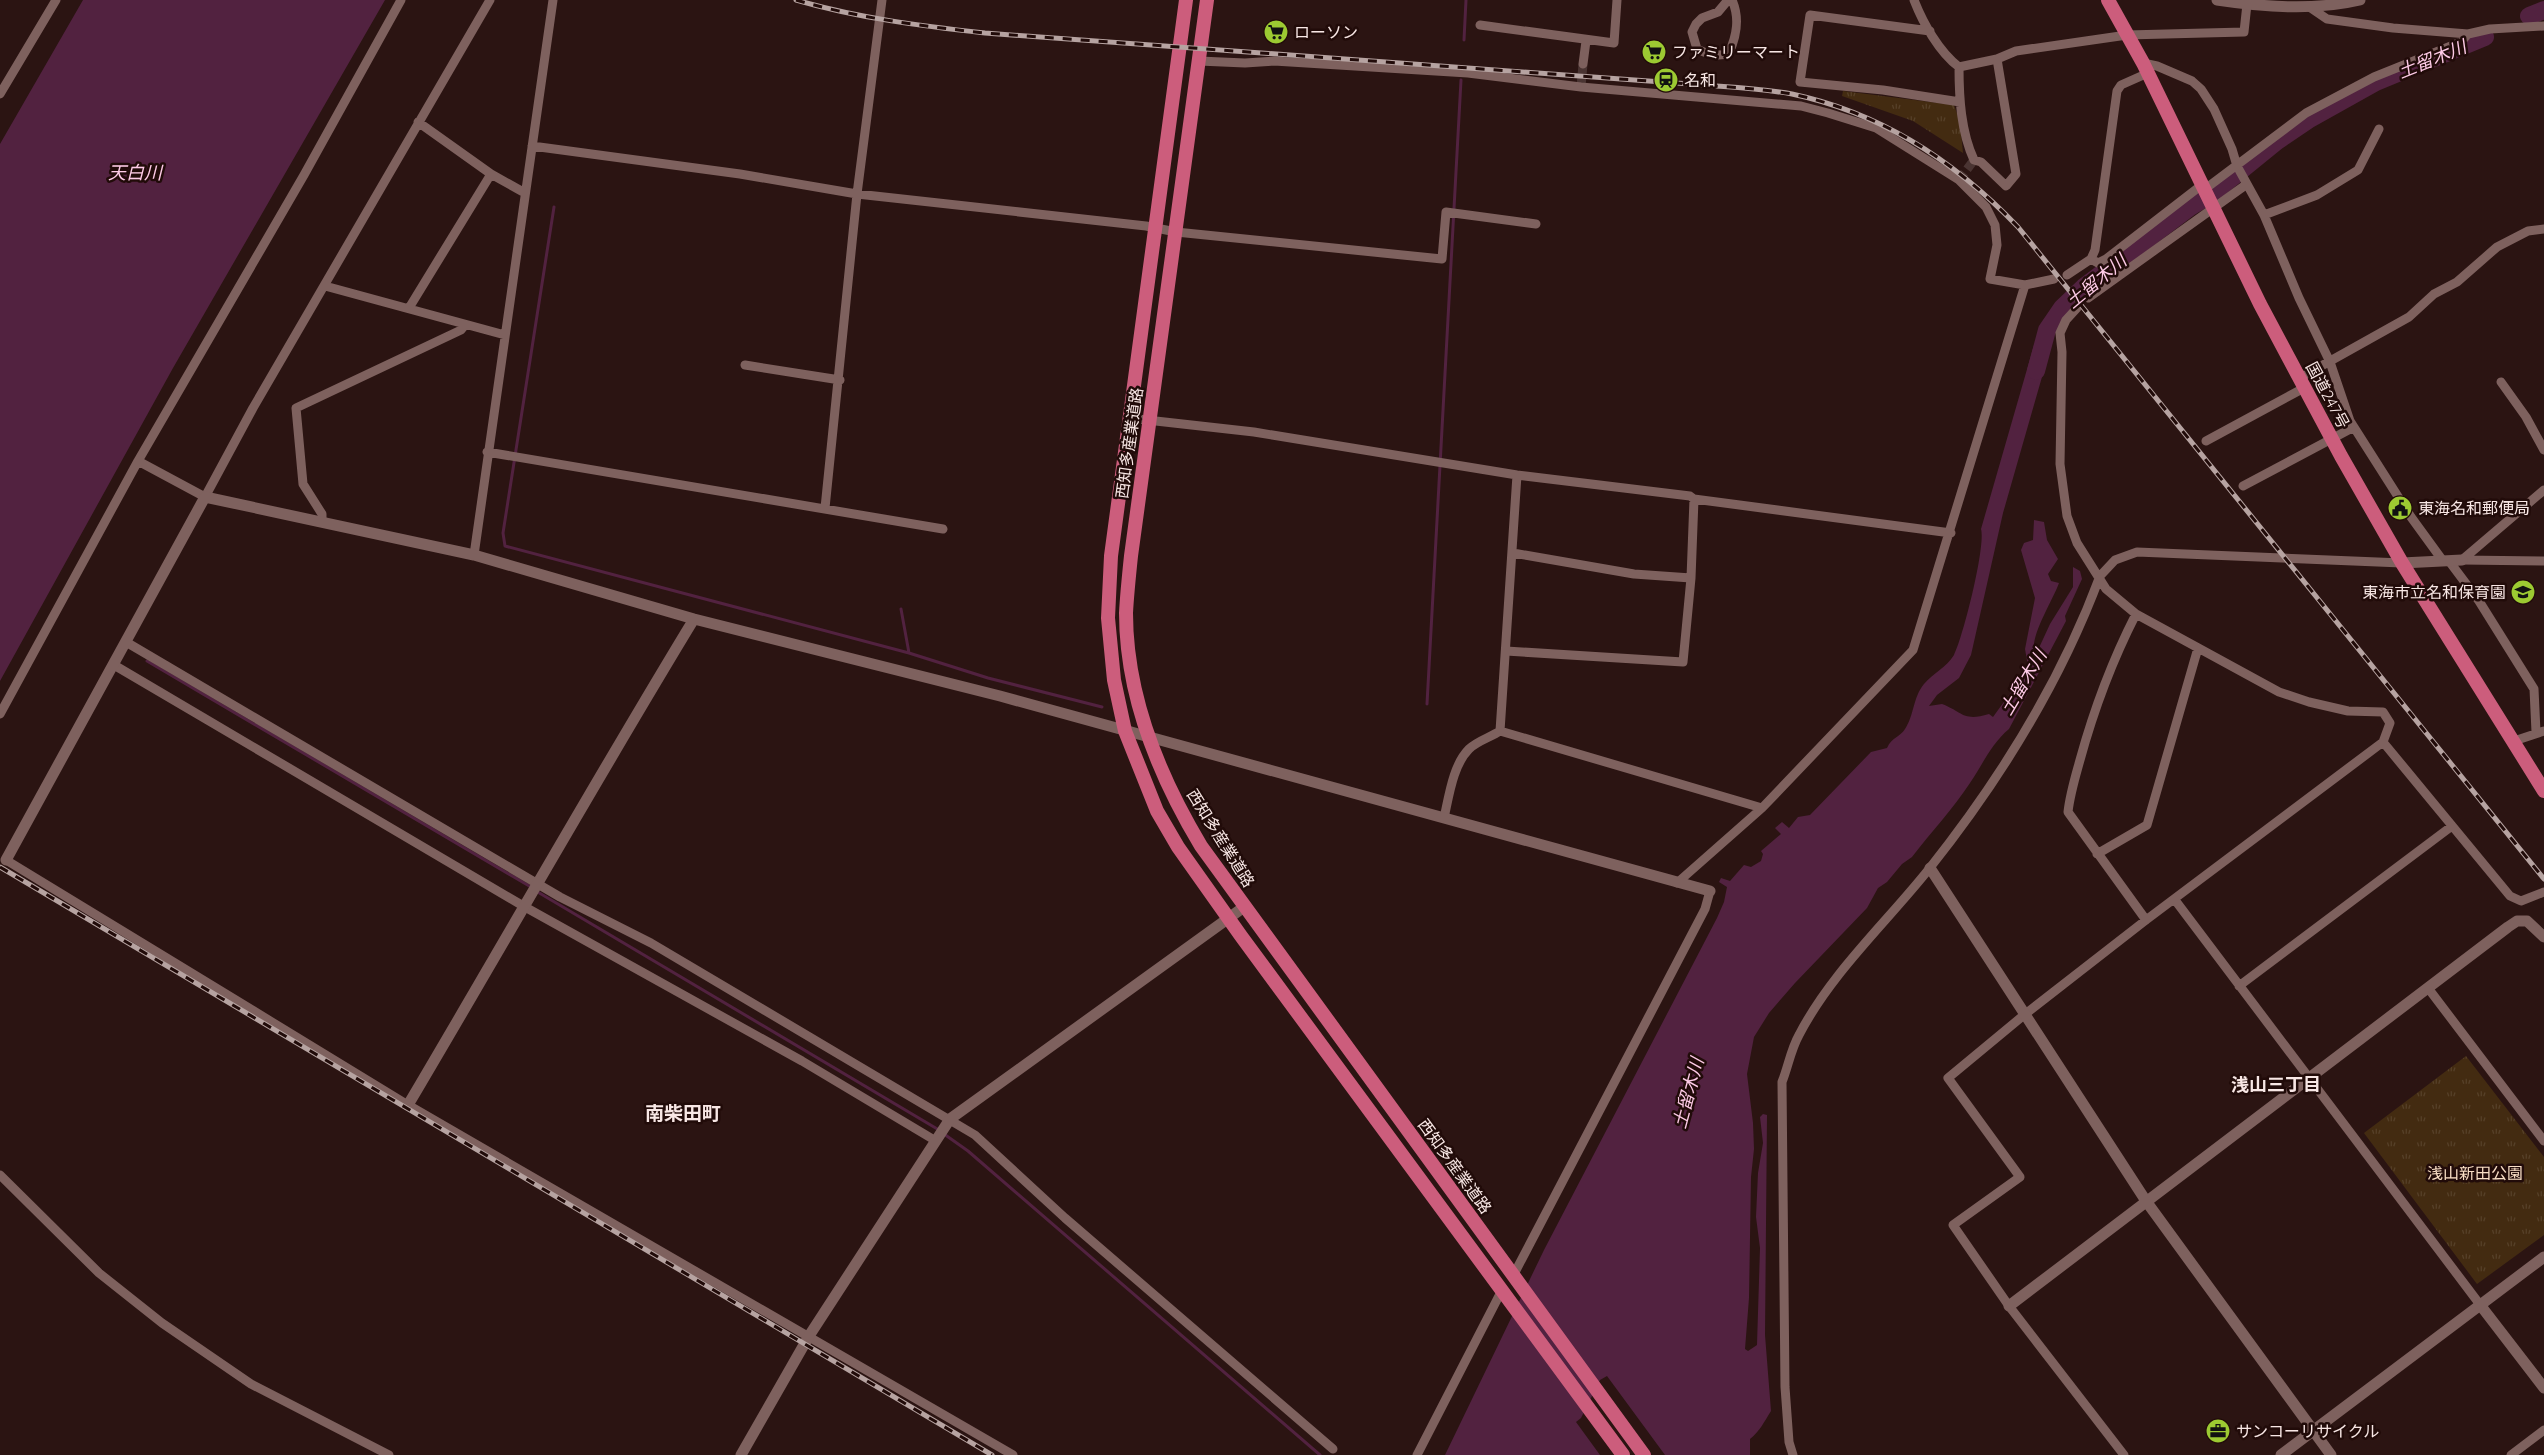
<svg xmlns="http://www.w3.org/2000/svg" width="2544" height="1455" viewBox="0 0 2544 1455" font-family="Quicksand,'Noto Sans JP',sans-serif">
<defs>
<pattern id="park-tufts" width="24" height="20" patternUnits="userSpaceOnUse" patternTransform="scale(1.25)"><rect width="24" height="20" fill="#432b11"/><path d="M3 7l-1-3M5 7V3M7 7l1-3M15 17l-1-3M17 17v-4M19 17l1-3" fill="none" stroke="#564028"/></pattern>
</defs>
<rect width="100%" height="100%" fill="#2b1412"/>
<path fill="url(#park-tufts)" d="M1843,91L1954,105L1960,122L1963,153L1913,121L1842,96Z
M2466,1056L2544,1157V1235L2477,1284L2364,1133Z"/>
<path fill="#522240" d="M83,0H385L173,368L0,681V144Z
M2034,345L2050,349L2003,513L1971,655L1959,678L1937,695L1929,706L1942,704C1963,712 1963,722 1989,714L1993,717L2024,674L2028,666L2025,649L2035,598L2021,550L2024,543L2033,540L2034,520L2044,522L2047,540L2058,559L2048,574L2051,581L2059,583C2052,602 2031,634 2034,652L2038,650L2050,624L2073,587V567L2080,571L2082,579L2065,616L2066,621L2009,729C1991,744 1983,764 1970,783C1953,809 1931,832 1912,857L1902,864L1887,882L1878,888L1867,908L1795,983L1769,1013L1754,1037L1747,1074L1753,1123L1754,1149L1751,1177L1749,1298L1745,1349L1748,1351L1757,1345L1760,1248L1756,1217L1758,1173L1763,1143L1760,1117L1763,1114L1767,1115L1765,1335L1771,1411C1764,1422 1760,1431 1750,1439V1455H1665L1607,1376L1600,1380L1581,1418L1576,1422L1600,1455H1445L1544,1250L1717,918L1724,902L1727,887L1719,882L1721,878L1730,881L1744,865L1751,867L1761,861L1763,854L1761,851L1781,834L1775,828L1782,822L1789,828L1798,817L1810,815L1871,752L1887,748C1892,737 1900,737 1905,729C1914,716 1913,697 1924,684C1933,673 1946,668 1954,655C1963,638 1986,546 1981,529Z"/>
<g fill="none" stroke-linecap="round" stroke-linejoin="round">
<path stroke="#522240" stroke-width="3" d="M1464,40L1466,0
M554,207L503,533L505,546L909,653
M901,609L909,653L988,678L1102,707
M147,661L531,887
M1427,704L1461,80
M536,891L939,1130
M944,1134L968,1151L1320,1455"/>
<path stroke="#522240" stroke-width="18" d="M2529,16L2544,10
M2036,371L2047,330L2062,308L2084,287L2190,207L2213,193L2277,141L2308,120L2376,82L2485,37"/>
<path stroke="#4a3432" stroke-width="9" stroke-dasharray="9 4.5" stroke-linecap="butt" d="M1581,87L1583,64
M1959,180L1974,160"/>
<path stroke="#7e615e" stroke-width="9" d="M1728,0L1718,12L1702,18L1696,24L1692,32L1697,49C1707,54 1718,58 1729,53C1737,35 1740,18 1732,0
M1914,0C1923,23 1939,52 1959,67C1959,98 1961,132 1974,160L1981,162L2006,186L2016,174L1997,59
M2308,6L2327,19L2393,28L2468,34L2490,29L2544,26
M1480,25L1614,43L1617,0
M1930,31L1810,15L1800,82L1883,90L1960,102
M1199,61L1245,63L1274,61L1468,73L1581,87L1801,106L1828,113L1876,128L1959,180L1986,207L1995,225L1997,245L1990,279L2025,285L2054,279
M2143,63L2157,66L2192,81L2201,89L2214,109L2232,149L2237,166L2264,215L2299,298L2330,362L2350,421L2411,517L2443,561
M1583,64L1586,41
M1959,67L1997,59L2016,51L2127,35L2244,32L2247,4
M0,94L56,0
M418,122L491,174L525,193
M532,146L740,174L857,194L1146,226L1176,232L1442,259L1446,212L1536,224
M2205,189L2306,113L2374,77L2461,42L2468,34
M2264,215L2317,195L2358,170L2379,129
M2091,259L2098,263L2106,259L2203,184
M2067,275L2091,259L2095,250L2117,91L2121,85L2148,73
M325,286L505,335
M2088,298L2247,184
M409,308L491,174
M2077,308L2066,320L2060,333L2062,352L2060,464L2067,516L2077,543L2106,589L2136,614L2279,692L2309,702L2348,711L2383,712L2390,723L2383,742L2146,920L2024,1015L1948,1078L2020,1177L1953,1225L2009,1306L2124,1455
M745,365L840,380
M2298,379L2409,317L2434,294L2457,282L2497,247L2528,231L2544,229
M2501,382L2526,417L2544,450
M1129,418L1254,432L1517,475L1690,496L1694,499L1951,533
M2206,441L2304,388
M487,452L943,529
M138,461L205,497L253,408L490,0
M2243,486L2354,427
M825,508L857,194L882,0
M322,521V514L303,484L296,408L461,330L465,325
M1513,553L1634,574L1691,578
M474,555L553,0
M2462,560L2544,490
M2462,560L2544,561
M2449,561L2479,601L2534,689L2536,732
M2136,614C2112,661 2094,709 2080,760C2075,778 2070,794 2068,812L2146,920
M126,642L560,897L651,943L975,1135L1065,1218L1333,1449
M1506,651L1683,662L1691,578L1694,499
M114,665L525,907L802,1061L936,1141
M0,714L138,461L304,175L401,0
M1500,731L1517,475
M2514,741L2544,731
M2383,742L2510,896L2521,901L2544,892
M1444,818C1449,796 1453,765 1469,749C1477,741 1491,737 1500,731L1762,808
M2097,854L2147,825L2198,648
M6,860L408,1105L1013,1455
M1677,883L1762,808L1913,650L2025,285
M2175,900L2481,1306
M2239,986L2452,826
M2428,988L2544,1141
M0,1175L99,1273L162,1323L251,1384L389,1455
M1513,1276L1705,909L1710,891
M1417,1455L1502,1290
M1793,1455L1789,1442L1785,1387L1782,1082C1788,1067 1791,1049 1799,1035C1831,973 1886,923 1929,869C1999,781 2061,681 2100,576L2115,560L2137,552L2402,563
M2511,1455L2544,1430"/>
<path stroke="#7e615e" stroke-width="11" d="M2217,0C2264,7 2314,11 2360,0
M2402,563L2462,560
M6,860L205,497L474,555L694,619L1000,696L1710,891
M1930,868L2146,1201L2331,1455
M408,1105C504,943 596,780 694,619
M2009,1306L2508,927L2517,921H2527L2544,937
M2481,1306L2544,1388
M741,1455L809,1336L950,1119L1244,907
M2281,1455L2544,1257"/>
<path stroke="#cc5d7c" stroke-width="14" d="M1186,0L1111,556L1108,618L1114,680L1125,731L1157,811L1178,847L1241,936L1623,1455
M1207,0L1131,556C1129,575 1127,594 1126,613C1126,696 1159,776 1201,846L1644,1455
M2108,0L2143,63L2260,304L2341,456L2402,563L2544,791"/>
<defs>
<path id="rail" d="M796,0C858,18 921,26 985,33L1690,84C1723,87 1759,88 1792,94C1882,113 1955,161 2018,227L2544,879
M0,867L992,1455"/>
</defs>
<use href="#rail" stroke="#b6a3a1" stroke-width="5"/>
<use href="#rail" stroke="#210b09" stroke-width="3" stroke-dasharray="9" stroke-linecap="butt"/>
</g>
<defs>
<symbol id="supermarket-disc" viewBox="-11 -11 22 22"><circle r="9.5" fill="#9cca32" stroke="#210b09"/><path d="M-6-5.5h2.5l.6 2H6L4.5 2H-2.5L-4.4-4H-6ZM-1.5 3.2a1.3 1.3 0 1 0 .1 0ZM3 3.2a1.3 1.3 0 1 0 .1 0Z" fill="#111"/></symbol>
<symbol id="station-disc" viewBox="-11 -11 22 22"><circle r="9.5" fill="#9cca32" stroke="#210b09"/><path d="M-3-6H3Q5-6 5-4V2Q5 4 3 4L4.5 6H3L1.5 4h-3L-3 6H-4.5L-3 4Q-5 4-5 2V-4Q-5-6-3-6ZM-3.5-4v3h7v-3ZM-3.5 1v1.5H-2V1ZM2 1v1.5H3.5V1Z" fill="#111"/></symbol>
<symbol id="civic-disc" viewBox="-11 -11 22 22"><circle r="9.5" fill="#9cca32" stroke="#210b09"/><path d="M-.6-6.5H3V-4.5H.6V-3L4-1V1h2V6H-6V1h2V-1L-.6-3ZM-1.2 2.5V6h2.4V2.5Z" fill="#111"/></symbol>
<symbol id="school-disc" viewBox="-11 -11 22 22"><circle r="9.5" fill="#9cca32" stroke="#210b09"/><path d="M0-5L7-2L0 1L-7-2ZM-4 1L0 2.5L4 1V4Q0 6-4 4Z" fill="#111"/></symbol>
<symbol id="office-disc" viewBox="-11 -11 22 22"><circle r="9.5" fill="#9cca32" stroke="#210b09"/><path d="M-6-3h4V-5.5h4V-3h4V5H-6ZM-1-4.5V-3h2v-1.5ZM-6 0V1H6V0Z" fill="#111"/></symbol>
</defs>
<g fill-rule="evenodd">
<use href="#supermarket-disc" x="1262" y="18" width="28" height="28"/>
<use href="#supermarket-disc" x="1640" y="38" width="28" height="28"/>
<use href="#station-disc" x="1652" y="66" width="28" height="28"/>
<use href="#civic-disc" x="2386" y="494" width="28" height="28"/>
<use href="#school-disc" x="2509" y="578" width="28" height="28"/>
<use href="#office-disc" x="2204" y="1417" width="28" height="28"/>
</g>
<g text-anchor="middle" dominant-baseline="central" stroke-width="5" stroke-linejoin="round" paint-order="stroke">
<g font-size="16" fill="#f8e7e5" stroke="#210b09" text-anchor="start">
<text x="1294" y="32">ローソン</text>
<text x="1672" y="52">ファミリーマート</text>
<text x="1684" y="80">名和</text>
<text x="2418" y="508">東海名和郵便局</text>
<text x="2506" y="592" text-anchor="end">東海市立名和保育園</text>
<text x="2236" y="1431">サンコーリサイクル</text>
</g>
<g font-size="16" fill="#f8e7e5" stroke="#210b09">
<text transform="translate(2328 395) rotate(62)">国道247号</text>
<text transform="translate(1129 443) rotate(-82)">西知多産業道路</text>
<text transform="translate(1221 838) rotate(58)">西知多産業道路</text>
<text transform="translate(1455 1166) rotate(54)">西知多産業道路</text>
</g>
<g font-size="16" fill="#f9dec5" stroke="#210b09">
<text x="2475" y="1173">浅山新田公園</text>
</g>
<g font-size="18" font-style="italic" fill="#fecbe7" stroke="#210b09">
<text transform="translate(2432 59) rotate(-22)">土留木川</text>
<text x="135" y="172">天白川</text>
<text transform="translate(2096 281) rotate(-40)">土留木川</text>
<text transform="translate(2023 682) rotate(-59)">土留木川</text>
<text transform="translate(1688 1093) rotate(-75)">土留木川</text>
</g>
<g font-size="18" font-weight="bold" fill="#f8e7e5" stroke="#210b09">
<text x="2276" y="1084">浅山三丁目</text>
</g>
<g font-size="19" font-weight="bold" fill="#f8e7e5" stroke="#210b09">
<text x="683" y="1113">南柴田町</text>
</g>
</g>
</svg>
